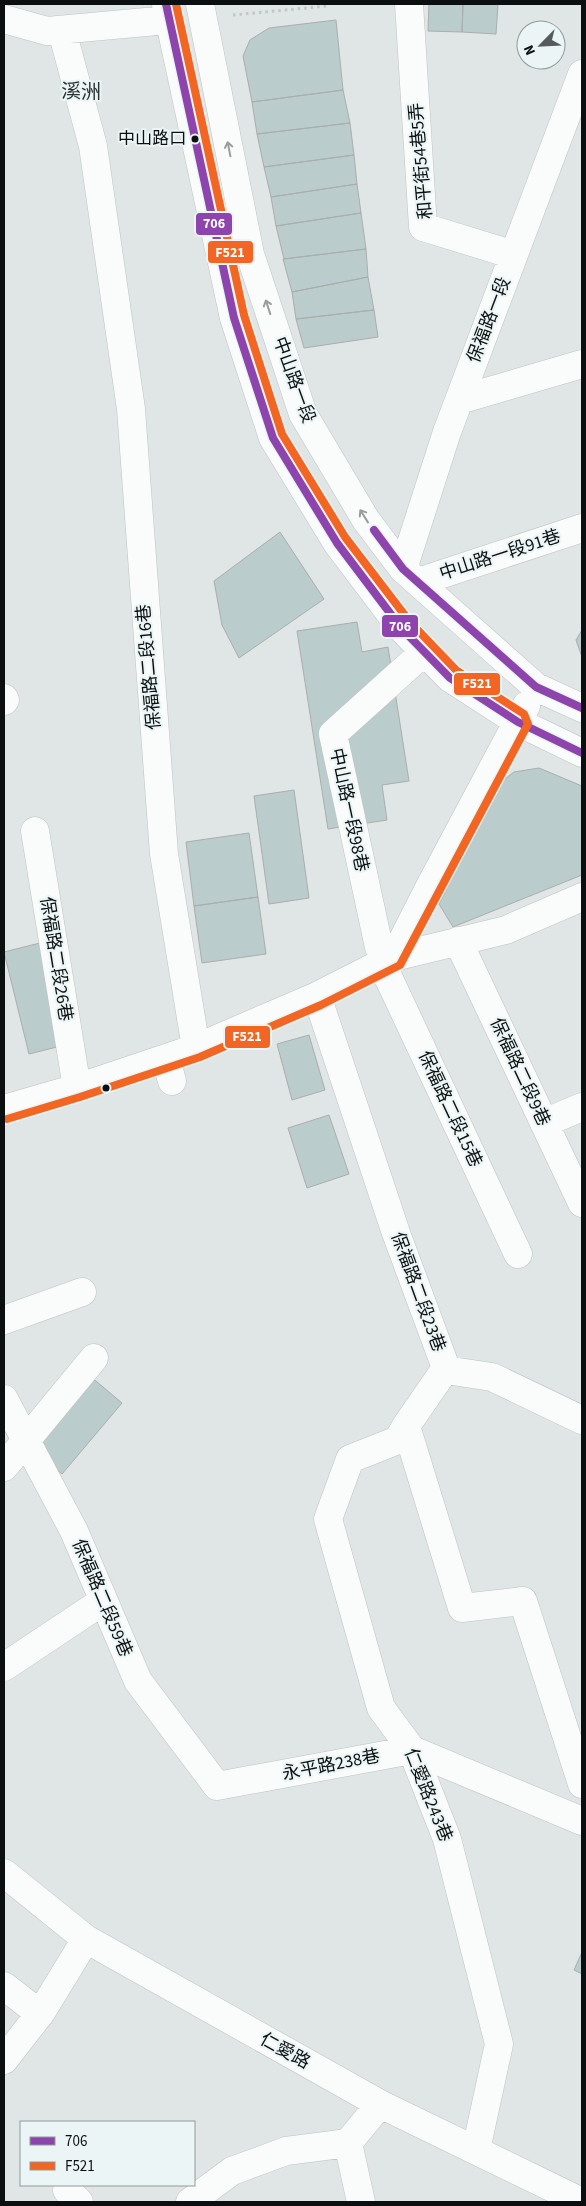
<svg xmlns="http://www.w3.org/2000/svg" width="586" height="2206" viewBox="0 0 586 2206" font-family="'Source Sans 3','Noto Sans TC',sans-serif">
<rect width="100%" height="100%" fill="#e0e6e5"/>
<path fill="#bacccb" stroke="#aaaead" d="M429,4H463L462,32L428,31Z
M463,4H498L496,34L462,32Z
M336,20L343,90L252,102L243,56L250,40L269,28Z
M343,90L350,123L257,134L252,102Z
M350,123L354,155L264,167L257,134Z
M354,155L357,184L271,197L264,167Z
M357,184L361,213L276,226L271,197Z
M361,213L366,249L284,259L276,226Z
M366,249L368,277L292,292L283,259Z
M368,277L374,310L296,319L292,292Z
M374,310L378,337L304,348L296,319Z
M280,532L324,599L239,658L222,625L214,581Z
M357,622L362,652L388,647L409,781L382,785L387,820L328,829L297,631Z
M582,630V657L576,640Z
M539,768L582,786V875L453,927L439,904L498,784L514,772Z
M294,790L309,898L269,904L254,796Z
M249,833L258,897L194,906L186,842Z
M258,897L266,954L202,963L194,906Z
M40,943L65,1045L29,1054L4,952Z
M309,1035L325,1090L292,1100L277,1044Z
M329,1115L349,1174L307,1188L288,1128Z
M90,1376L122,1403L62,1474L30,1447Z
M582,1952V1974L574,1970Z"/>
<g fill="none" stroke-linecap="round" stroke-linejoin="round">
<defs>
<path id="minor" d="M166,4L234,318L273,438L337,543L402,629L450,678L518,722L582,753
M200,4L250,254L303,414L366,520L403,569L536,687L582,708
M409,4L423,227L514,255
M4,19L47,31L168,20
M62,31L93,146L131,409L164,854L196,1048
M459,400L582,364
M403,569L447,432L582,74
M418,582L582,528
M4,698L5,700L4,701
M35,831L77,1088
M458,941L582,1203
M379,947L333,734L424,652
M394,957L506,930L582,897
M382,964L518,1254
M317,996L396,1233L446,1368L406,1426L462,1608L523,1601L582,1784
M166,1059L172,1081
M4,1109L77,1088L196,1048L317,996L394,957L430,886L526,706
M544,1123L582,1107
M4,1320L82,1292
M446,1368L452,1371L492,1377L582,1420
M4,1399L74,1531L138,1681L217,1786L412,1750L582,1821
M406,1426L398,1440L350,1459L328,1519L381,1708L412,1750L447,1839L499,2044L476,2150
M4,1467L94,1358
M4,1667L103,1601
M4,1873L86,1939L380,2104L582,2202
M4,1986L40,2014
M4,2060L42,2011L86,1939
M67,2190L79,2202
M190,2202L232,2171L286,2151L348,2143
M361,2202L348,2143L380,2104"/>
</defs>
<use href="#minor" stroke="#bec3c2" stroke-width="29"/>
<path stroke="#c4c5c5" stroke-width="3" stroke-dasharray="2.5 4" stroke-linecap="butt" d="M233,15L327,6"/>
<use href="#minor" stroke="#fafbfb" stroke-width="28"/>
<defs>
<path id="bus-1" d="M166,4L234,318L273,438L337,543L402,629L450,678L518,722L582,753
M374,530L403,569L536,687L582,708"/>
<path id="bus-2" d="M7,1119L80,1097L200,1057L321,1005L400,965L528,724L524,714L456,670L410,622L345,537L282,434L244,315L176,4"/>
</defs>
<use href="#bus-1" stroke="#ebf5f5" stroke-width="11"/>
<use href="#bus-2" stroke="#ebf5f5" stroke-width="11"/>
<use href="#bus-1" stroke="#8e44ad" stroke-width="8"/>
<use href="#bus-2" stroke="#f26522" stroke-width="8"/>
</g>
<defs><path id="oneway-shaft" d="M-6 0H5M1.5-3L5.5 0L1.5 3" fill="none" stroke-width="1.6" stroke-linecap="round" stroke-linejoin="round" transform="scale(1.25)"/></defs>
<g stroke="#9b9d9d">
<use href="#oneway-shaft" transform="translate(229 149) rotate(-101)"/>
<use href="#oneway-shaft" transform="translate(268 307) rotate(-108)"/>
<use href="#oneway-shaft" transform="translate(364 516) rotate(-122)"/>
</g>
<g fill="#0c0f0f" stroke="#ebf5f5" stroke-width="2">
<circle cx="195" cy="139" r="4.5"/>
<circle cx="106" cy="1088" r="4.5"/>
</g>
<g text-anchor="middle" dominant-baseline="central" stroke-width="4" stroke-linejoin="round" paint-order="stroke">
<g font-size="17" fill="#0c0f0f" stroke="#ebf5f5" text-anchor="end">
<text x="186" y="139">中山路口</text>
</g>
<g font-size="18" fill="#0c0f0f" stroke="#ebf5f5">
<text transform="translate(421 161) rotate(-95)">和平街54巷5弄</text>
<text transform="translate(489 320) rotate(-69)">保福路一段</text>
<text transform="translate(294 380) rotate(70)">中山路一段</text>
<text transform="translate(500 555) rotate(-18)">中山路一段91巷</text>
<text transform="translate(149 667) rotate(-95)">保福路二段16巷</text>
<text transform="translate(349 810) rotate(78)">中山路一段98巷</text>
<text transform="translate(56 959) rotate(81)">保福路二段26巷</text>
<text transform="translate(520 1072) rotate(65)">保福路二段9巷</text>
<text transform="translate(450 1109) rotate(65)">保福路二段15巷</text>
<text transform="translate(418 1292) rotate(70)">保福路二段23巷</text>
<text transform="translate(102 1598) rotate(67)">保福路二段59巷</text>
<text transform="translate(331 1765) rotate(-11)">永平路238巷</text>
<text transform="translate(428 1795) rotate(68)">仁愛路243巷</text>
<text transform="translate(285 2051) rotate(29)">仁愛路</text>
</g>
<g font-size="20" fill="#2c3333" stroke="#ebf5f5">
<text x="81" y="92">溪洲</text>
</g>
</g>
<g stroke="#ebf5f5" stroke-width="2">
<rect x="195" y="212" width="38" height="24" rx="5" fill="#8e44ad"/>
<rect x="207" y="240" width="47" height="24" rx="5" fill="#f26522"/>
<rect x="381" y="614" width="38" height="24" rx="5" fill="#8e44ad"/>
<rect x="453" y="672" width="48" height="24" rx="5" fill="#f26522"/>
<rect x="224" y="1025" width="47" height="24" rx="5" fill="#f26522"/>
</g>
<g font-size="14" text-anchor="middle" font-weight="bold" fill="#fff">
<text x="214" y="228">706</text>
<text x="230" y="257">F521</text>
<text x="400" y="631">706</text>
<text x="477" y="688">F521</text>
<text x="247" y="1041">F521</text>
</g>
<rect width="586" height="2206" fill="none" stroke="#0c0f0f" stroke-width="10"/>
<rect x="20" y="2121" width="175" height="65" fill="#ebf5f5" stroke="#929999"/>
<rect x="30" y="2137" width="25" height="8" fill="#8e44ad" stroke="#929999"/>
<text x="65" y="2146" font-size="15" fill="#0c0f0f">706</text>
<rect x="30" y="2162" width="25" height="8" fill="#f26522" stroke="#929999"/>
<text x="65" y="2171" font-size="15" fill="#0c0f0f">F521</text>
<g transform="translate(541 45) rotate(246)"><circle r="24" fill="#ebf5f5" stroke="#929999"/>
<path d="M0-4L9 19L0 12L-9 19Z" fill="#565a5a"/>
<text y="-8" font-size="14" font-weight="bold" text-anchor="middle" fill="#0c0f0f">N</text>
</g>
</svg>
